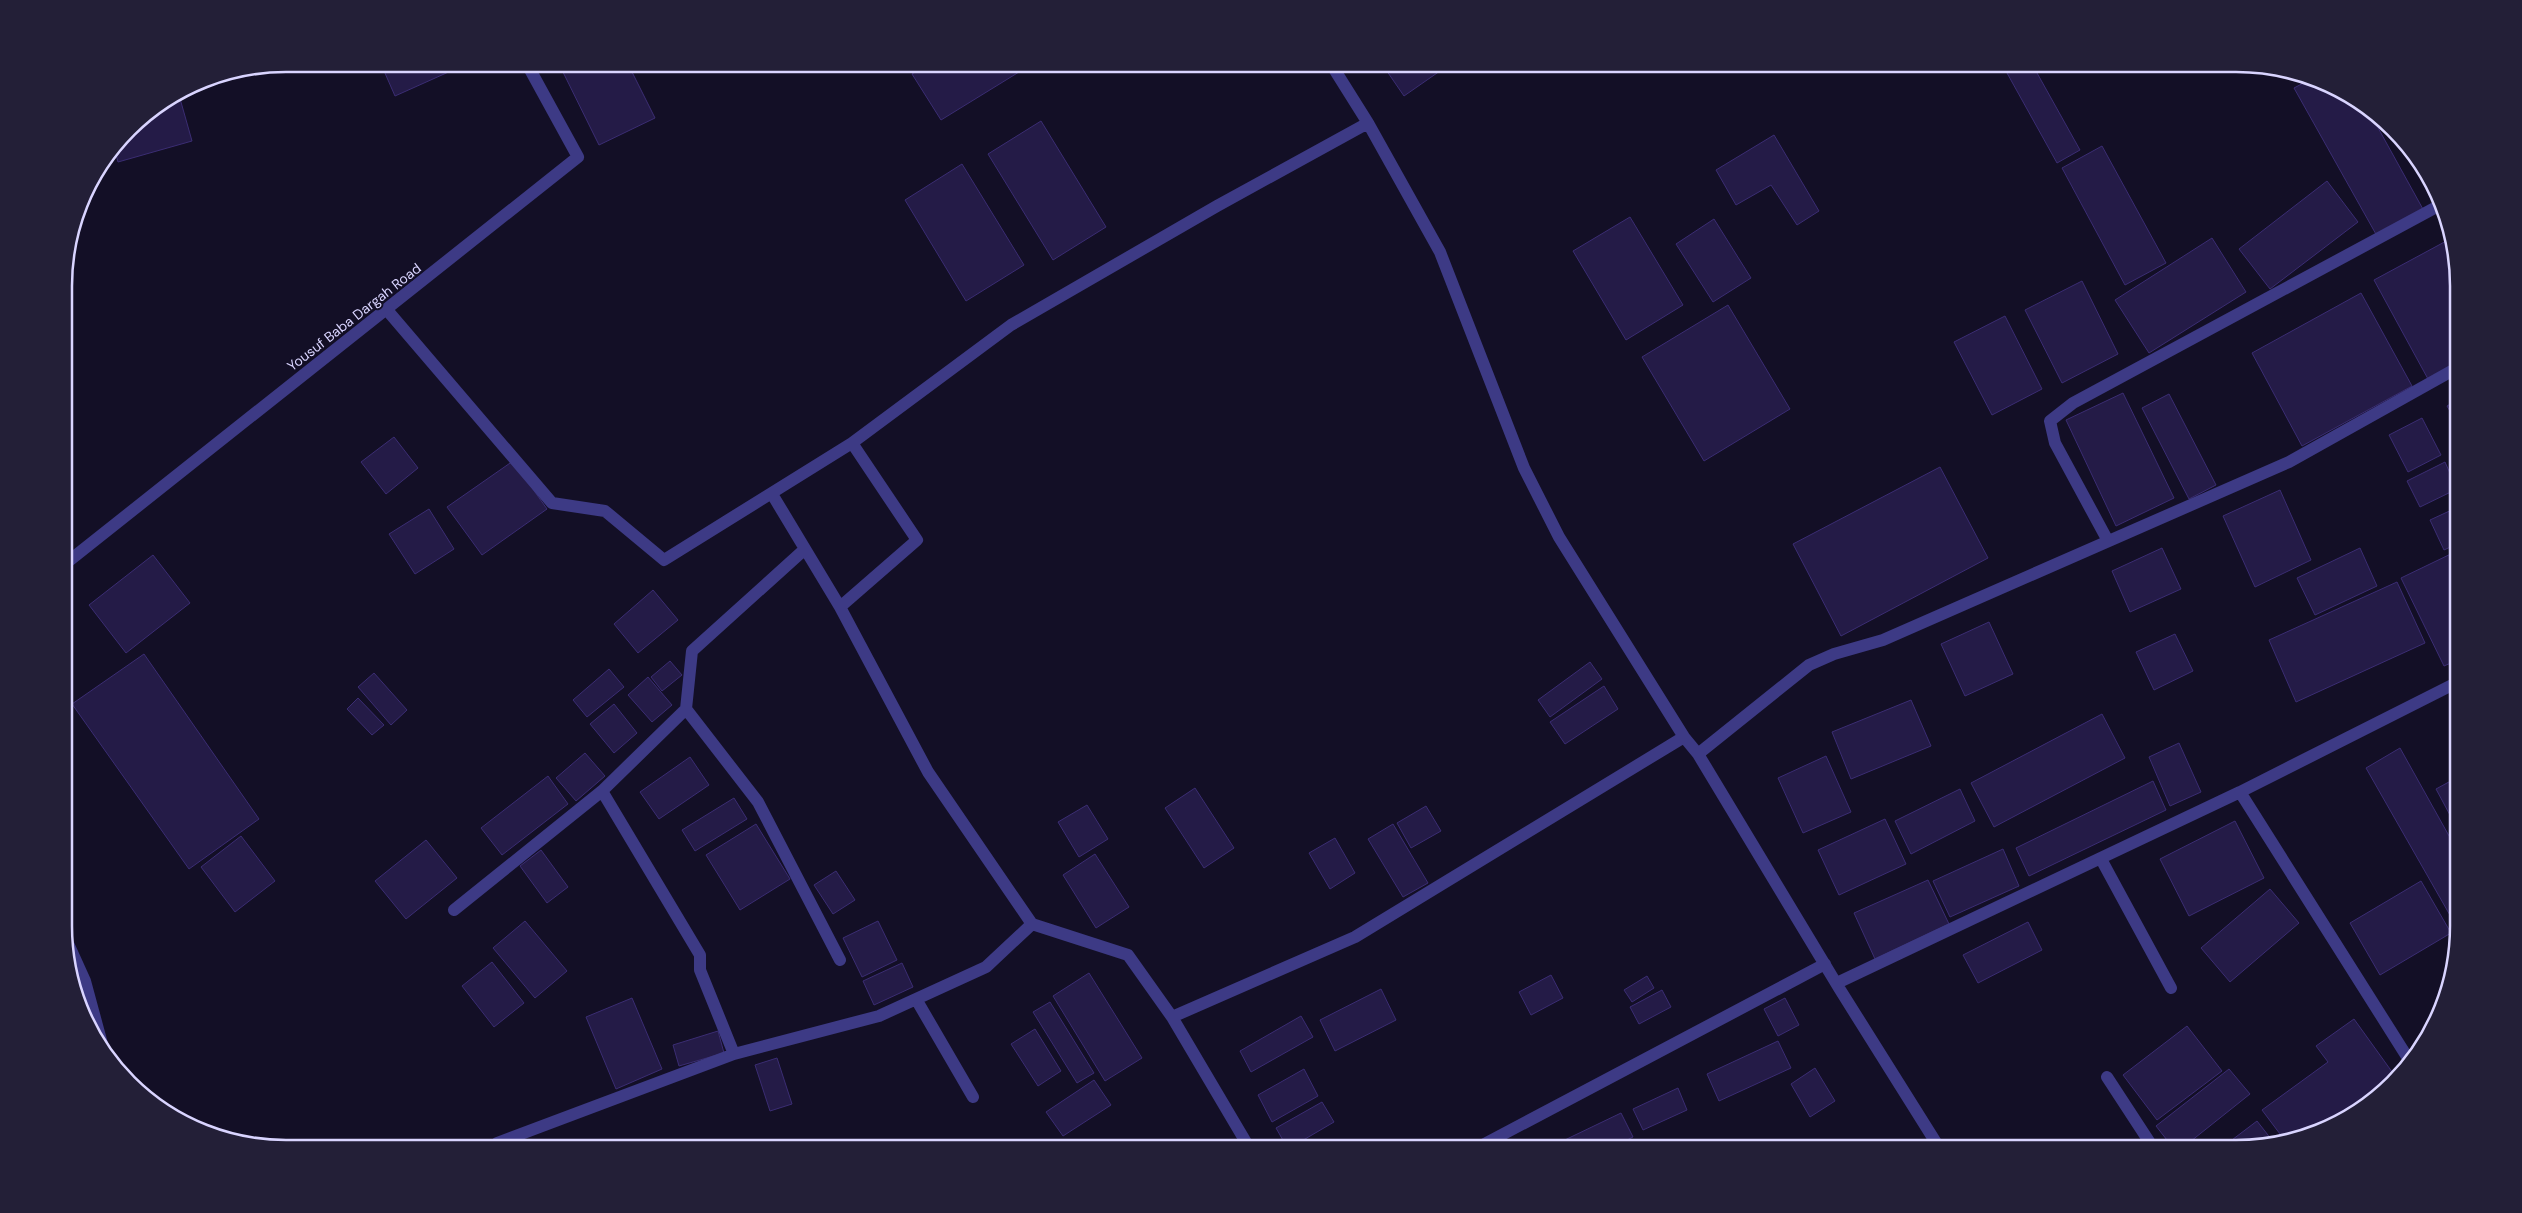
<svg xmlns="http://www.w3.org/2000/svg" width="2522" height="1213" viewBox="0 0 2522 1213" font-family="'DM Sans',sans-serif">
<rect width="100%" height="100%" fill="#130f26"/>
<path fill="#241b47" stroke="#3b2d73" d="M381,64H451L453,70L395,96Z
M559,64H628L655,118L599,145Z
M928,64H1014L1019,72L941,120L912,74Z
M1382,64H1450L1404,96Z
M2002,64H2032L2080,150L2057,163Z
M2311,79L2321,81L2366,106L2424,211L2377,236L2294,88Z
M179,95L192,141L118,162L115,151L139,119Z
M1041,121L1106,227L1053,260L988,154Z
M1774,135L1819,211L1797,225L1771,185L1736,205L1716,170Z
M2102,146L2166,263L2125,285L2062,168Z
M962,164L1024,265L966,301L905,200Z
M2327,181L2358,222L2270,289L2239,249Z
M1630,217L1683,305L1626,340L1573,251Z
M1714,219L1751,278L1713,302L1676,244Z
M2212,238L2246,292L2149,353L2115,300Z
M2450,239L2456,257L2457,363L2428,379L2374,280Z
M2082,281L2118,354L2062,383L2025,310Z
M2361,293L2412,386L2302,446L2252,353Z
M1728,305L1790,409L1704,461L1642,357Z
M2005,316L2042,389L1992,415L1954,342Z
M2123,393L2174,498L2116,526L2066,420Z
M2169,394L2216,485L2189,499L2142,408Z
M2457,400V423L2447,406Z
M2422,418L2441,455L2408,472L2389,435Z
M394,437L418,468L386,494L361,462Z
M513,461L547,509L482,555L447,507Z
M2445,462L2457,489L2420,507L2407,481Z
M1940,467L1988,558L1841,636L1793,544Z
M2280,490L2311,560L2255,587L2223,516Z
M2456,508L2457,544L2444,550L2430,520Z
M429,509L454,549L415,574L389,534Z
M2162,548L2181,589L2130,612L2112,571Z
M2360,548L2377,586L2315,615L2297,578Z
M2457,551L2458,660L2444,666L2401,578Z
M153,555L190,603L126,653L89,605Z
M2397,582L2425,643L2296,702L2269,640Z
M653,590L678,620L638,653L614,624Z
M1989,622L2013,674L1965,696L1941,644Z
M2175,634L2193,671L2154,690L2136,652Z
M144,654L259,819L189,869L72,704Z
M670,661L682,675L662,691L651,677Z
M1590,662L1602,679L1550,717L1538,700Z
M609,669L624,687L587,717L573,700Z
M374,673L407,710L391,725L358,687Z
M648,677L672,705L652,722L628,695Z
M1604,686L1618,709L1565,744L1550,722Z
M358,698L384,725L372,735L347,709Z
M1911,700L1931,746L1851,779L1832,732Z
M614,704L637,733L614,753L590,724Z
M2102,714L2125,758L1994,827L1971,783Z
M2179,743L2201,792L2170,806L2149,757Z
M2400,748L2458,852V913L2451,917L2366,768Z
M585,753L605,776L576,801L556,778Z
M1826,756L1851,812L1803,833L1778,778Z
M690,757L709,785L659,819L640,792Z
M548,776L568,804L502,855L481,828Z
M2458,777V830L2436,789Z
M2153,781L2166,810L2029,876L2016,848Z
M1195,788L1234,848L1204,868L1165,808Z
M1960,789L1975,821L1911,854L1895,821Z
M734,798L747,819L695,851L682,830Z
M1087,805L1108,839L1079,857L1058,822Z
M1426,806L1441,831L1411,848L1397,823Z
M1885,819L1906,864L1839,895L1818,850Z
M2235,821L2264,878L2189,916L2160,859Z
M756,824L790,879L740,910L706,855Z
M1393,824L1428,883L1403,897L1368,839Z
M241,836L275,881L235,912L201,867Z
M1335,838L1355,873L1330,889L1309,853Z
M426,840L457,878L406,919L375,881Z
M2003,849L2019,886L1950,917L1933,881Z
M541,850L568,887L547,903L520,866Z
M1095,854L1129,907L1096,928L1063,875Z
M836,871L855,900L833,914L814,885Z
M1928,880L1949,924L1875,959L1854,913Z
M2421,881L2451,933L2380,975L2350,923Z
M2270,889L2299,923L2230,982L2201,948Z
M525,921L567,971L535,998L493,948Z
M878,921L897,960L862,977L843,938Z
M2028,922L2042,950L1978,983L1963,955Z
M492,962L524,1003L494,1027L462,986Z
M902,963L913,987L874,1005L863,981Z
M1089,973L1142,1058L1105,1081L1053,996Z
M1551,975L1563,998L1531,1015L1519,992Z
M1647,976L1654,988L1632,1002L1624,990Z
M1381,989L1396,1020L1335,1051L1320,1020Z
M1662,990L1671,1007L1639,1024L1630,1007Z
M632,998L662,1069L616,1089L586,1017Z
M1785,998L1799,1025L1778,1036L1764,1009Z
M1050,1002L1094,1073L1077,1083L1033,1012Z
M1301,1016L1313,1037L1251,1072L1240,1051Z
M2354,1019L2395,1076L2320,1131L2308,1137L2286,1142L2262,1110L2328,1062L2316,1046Z
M2187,1026L2222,1071L2157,1120L2123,1075Z
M1035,1029L1061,1071L1038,1086L1011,1044Z
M718,1031L724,1053L679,1066L673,1045Z
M1778,1041L1791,1068L1719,1101L1707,1074Z
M777,1058L792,1104L770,1111L755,1065Z
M1815,1068L1835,1101L1810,1117L1791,1084Z
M1304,1069L1318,1096L1272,1122L1258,1095Z
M2229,1069L2250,1094L2181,1149H2174L2156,1126Z
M1094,1080L1111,1105L1063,1136L1046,1112Z
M1678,1088L1687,1110L1643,1130L1633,1109Z
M1322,1102L1334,1122L1288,1149L1276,1128Z
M1621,1113L1633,1137L1609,1149H1546Z
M2257,1121L2275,1144L2250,1149H2220Z"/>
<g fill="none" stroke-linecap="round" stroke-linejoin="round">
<path stroke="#3d3a85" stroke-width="12" d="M1331,64L1368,123L1440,252L1524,468L1559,537L1684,737L1698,754L1839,988L1940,1149
M387,310L552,503L605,511L664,560L852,443
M772,494L840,607
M2108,541L2055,443L2050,421L2073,403L2442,204
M805,549L692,651L686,709L758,802L840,960
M65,564L578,157L527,64
M1698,754L1809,665L1834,654L1883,640L2289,462L2457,368
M602,791L700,955V970L734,1054
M2240,792L2411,1063
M2101,859L2171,988
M454,910L602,791L686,709
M1032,924L928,772L840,607L917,540L852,443L1011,325L1217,206L1368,123
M66,939L85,981L105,1055
M1837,983L2240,792L2458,682
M916,999L973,1097
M1172,1017L1250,1149
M2107,1077L2154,1149
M490,1149L497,1143L734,1054L879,1016L986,967L1032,924L1128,955L1172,1017L1355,937L1684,737
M1475,1149L1825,964"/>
</g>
<g text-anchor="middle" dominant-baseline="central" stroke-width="4" stroke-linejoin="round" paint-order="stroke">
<g font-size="14" fill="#d9d4ff" stroke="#130f26">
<text transform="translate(354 317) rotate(-38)">Yousuf Baba Dargah Road</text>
</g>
</g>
<path d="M0 0H2522V1213H0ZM286 72H2236A214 214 0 0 1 2450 286V926A214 214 0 0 1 2236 1140H286A214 214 0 0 1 72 926V286A214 214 0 0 1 286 72Z" fill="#231f37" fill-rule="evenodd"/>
<path fill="none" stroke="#d9d4ff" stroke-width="2.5" d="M286 72H2236A214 214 0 0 1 2450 286V926A214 214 0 0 1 2236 1140H286A214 214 0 0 1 72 926V286A214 214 0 0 1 286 72Z"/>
</svg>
